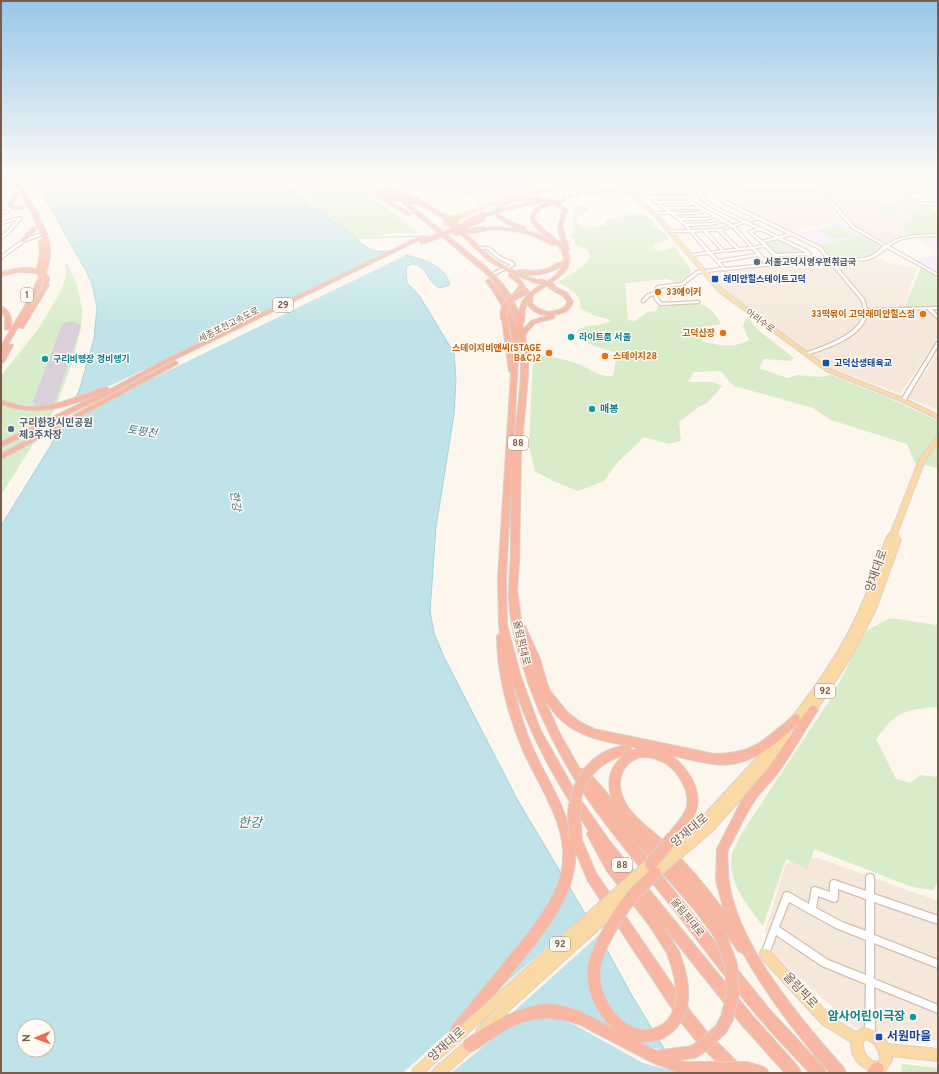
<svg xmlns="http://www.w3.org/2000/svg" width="939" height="1074" viewBox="0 0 939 1074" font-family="Overpass,'Noto Sans KR',sans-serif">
<rect width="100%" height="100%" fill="#fdf6ec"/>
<path fill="#f5e8da" d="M717,191H818L843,221L791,232L723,199Z
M824,191L896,192L927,211H918L902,207L911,218L901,223L911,236L894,239L885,244L851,224Z
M880,259L889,263L917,268L902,310H928L938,320V338L900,394L827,366L725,291L711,275L763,267L864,261Z
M938,353V410L908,398Z
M818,858L938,901V1041L854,1027L774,954L765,931L786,863Z"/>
<path fill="#fde8e0" d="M446,179H609L611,186H565L535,190L479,204Z"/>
<path fill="#f3e8fa" d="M841,223L865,236L816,245L793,234Z
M938,237V253L920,239Z
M938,255V273L914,260Z"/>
<path fill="#d8ecc9" d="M341,179H362L360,181L372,191L371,196L420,233H393L372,237L355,236L315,209L305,208L308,205V199L316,193L348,181Z
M760,179H830L835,184L762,183Z
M887,179H936L938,180V186L895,185Z
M583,205L588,209L583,215L578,216L577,221L580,227L589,228L606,225V220L634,214H644L653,222V225L668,235V240L654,245L652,248C660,252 667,251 674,246L691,270L689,276L677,282L666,279L625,283L628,320L635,321L647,312L656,311L658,305C675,302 699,298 712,311C716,315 718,320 721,324L702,327L701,335L703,342C719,345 734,349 749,340L743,326L746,319L749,318L757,329L794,358L790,361L764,359L759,368L787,378L797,375L820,377L831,375L889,398L938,421V468L915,463L907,444L831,420L813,408L734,386L720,371L694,372L688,382H713L722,386L708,402L697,408L679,422L681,441L669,444L644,437L616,464L604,481L578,491L553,481L535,471L529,446L533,356C545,355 561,359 573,362C587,366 598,378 613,376L617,353C606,349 579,344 577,331C587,323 601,328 611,320L596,316L581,309L579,298L574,292L558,282C570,275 583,268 591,256L587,249L575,246L574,239L570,235L575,230C572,223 575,215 574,207L570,206Z
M876,206H894L901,213L883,214Z
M901,207L918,211H927L938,218V233L911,236L901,223L911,218Z
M837,226L855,237L832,239L818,230Z
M865,236L884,247L869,257L833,260L816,245Z
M779,238L806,251L809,254L775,255L761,242Z
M67,263L77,285L82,309L81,327L73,360L55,409L1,495V376L36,332L47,315L62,288L66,276L65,264Z
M921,267L938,277V306L904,308Z
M890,618L936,625L938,624V707C904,710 897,711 876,739L896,779L910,783L920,775L938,777V883L933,890L912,887L814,849L808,869L786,859L763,926C748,906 726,881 732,854C734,847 739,840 741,834L831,698L866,631Z
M902,1064L938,1068V1073H901Z"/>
<path fill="#bfe3e8" stroke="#a5d3da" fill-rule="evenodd" d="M34,179H282L299,193L308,205L306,208L315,209L355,236C357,242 368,249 375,251C378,252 383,251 387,251C408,256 445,260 450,285L440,288C427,283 427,264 411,264L406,268L407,283L419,295L454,353L456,379L454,414L436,527L430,611L434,633L444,657L517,799L608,952L631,994L679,1073H1V526L51,445L79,391L94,339L97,307L92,284L86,271ZM24,1026H48V1050H24Z"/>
<path fill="#fdf6ec" d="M392,251L408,254L61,423L73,400L114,384Z
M587,913L600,934L511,1014L549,1005L570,1007L611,1027L640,1044L666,1051L681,1073L643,1063L575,1025L553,1017L536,1019L520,1023L501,1032L451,1073H403L459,1022L554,915L500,988Z"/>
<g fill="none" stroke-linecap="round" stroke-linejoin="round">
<path stroke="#a5d3da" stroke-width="1" d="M302,196L348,179
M356,238L428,236
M58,420H64"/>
<path fill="#dbcfda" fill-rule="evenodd" d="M71,321L78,323L81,327L55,402L52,407L44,409L36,407L33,402L61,327L64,323Z"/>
<path stroke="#dcd0c4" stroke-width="5" stroke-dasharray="5 2.5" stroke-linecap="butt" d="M381,194L396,190
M561,197C592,193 623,188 655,186C749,180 844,185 938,187
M537,200L556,203
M498,206V215
M20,208L34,202"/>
<defs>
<path id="minor" d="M411,179H416L421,181L423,185L436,179H441L403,194L394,190L396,189L403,192L420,185L419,183Z
M450,179H453L472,193L469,194Z
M519,179H523L539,190L536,191Z
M566,179H569L571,189L568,188Z
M680,179H684L687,181H707L706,179H709L717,193L724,200L821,247L831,260L865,258L873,255L884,246L852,228L819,190V188H820L854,226L886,245C901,234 921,235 938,234V236C921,237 903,235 889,246L938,274V276L887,248L875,257L866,260L833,262L864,299L867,309L938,307V309H932L938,316V319L927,309L868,311C867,314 867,318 865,320C857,339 825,349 807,355H805V353C825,346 876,330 861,300C859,296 854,292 851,288C844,279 837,271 830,262L783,264L727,270L725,271L723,270L699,273L683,285L659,288L657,292L658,298L662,303L698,301H699V303L661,305C658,304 654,299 654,295L650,296L644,302H642V300L648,294L653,293L657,286L681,283L697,271L722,268L709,254L690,256V254H691L707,252L690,232H669L667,231L669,230H688L682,223L671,214H653L652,213L654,212H668L643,193L629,195L627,194L644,191H712L708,183H686ZM647,193H682L684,196H651ZM685,193H698L704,202L709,206L742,222L733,225L727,221V220H725L718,216V215H716L691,201ZM701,193H714L722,202L755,218L746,221L711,204L706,200ZM654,198H686L688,201H658ZM660,203H689L697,207H666ZM668,209H700L703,211C694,212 675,215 668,209ZM706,212L713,216L706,218H680L675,214H696ZM715,217L722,221L711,223L686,224L682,220H706ZM758,219L788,234L778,236L748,222ZM724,222L730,226L719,229L691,230L688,226L711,225ZM745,223L757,229L748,231L763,245L753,247L735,226ZM732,227L750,247L739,248L721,230ZM760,230L775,237L762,241L752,232ZM704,231V232L721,250L711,252L693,232ZM707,231H718L736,249L724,250ZM791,235L819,249L828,260H814L810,255L811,254L807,250L781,238ZM778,239L805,252L806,253L776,254L764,242ZM765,247L780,262L769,263L755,248ZM752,249L757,254L718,260L712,253ZM807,255L810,261L784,262L778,256ZM758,256L765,264L725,268L720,262Z
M918,202L938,203V205L919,204H918Z
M1,211H7L9,212L7,213H1Z
M20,217L22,218L9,233L1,239V236L7,231L17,220L1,224V222Z
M42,233L45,234L24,242L1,259V256L22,240Z
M481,247H489L501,257L513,262L515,265L496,274H494V272L511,265L499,259L487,249H481Z
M937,342H938V346L905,401H901V400Z
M870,874L873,875L874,878V894L938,916V924L874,902V935L938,960V968L874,943V979L938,1005V1013L874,987L875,1034L873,1037L870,1039L867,1037L865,1034L866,984L822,966L776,935L768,957L765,958L762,957L761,954L784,893L787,892L790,893L809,904L812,888L815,887L830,892V884L831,881L834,880L866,891V878L867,875ZM838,889L866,899V931L842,922L816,908L818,896L834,902L837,901L838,898ZM789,902L836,928L866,940V975L828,960L779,927Z"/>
<path id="major" d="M615,179H619L623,187L895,190L880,179H885L901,190H938V192H904L938,214V217L899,192L626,190L655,212L722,289L830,369L905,399L938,415V419L901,401L826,371L718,291L653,214L621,190L564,189L533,193L490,205L446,225L443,224L458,216L487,204L533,191L564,187H619Z
M938,436V442L925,460L897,534L901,540L876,609L852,656L812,717L809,718L806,717L805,714L796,726L793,727L790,726L789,723L790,720C814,688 838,656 855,619C868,593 877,564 887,536L891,532L919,460L936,437ZM893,538V540L881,575Z
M784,730L787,731L788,734L790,733L793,734L794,737L793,740L716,827L713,829L710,827L708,824L709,822L707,823L704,821L702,818L704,815L781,731Z
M765,949L769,950L831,1017L856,1032L866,1027C876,1030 883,1035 888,1044L938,1049V1061L892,1056V1060L885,1072C866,1074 850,1061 851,1042L823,1025L761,958L760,954L761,950ZM866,1039C875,1042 879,1049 880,1059L878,1062C868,1062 862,1051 863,1042Z
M502,1004L506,1006L508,1010L506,1014L486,1036L482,1038L478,1036L476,1032L478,1028L498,1006Z
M471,1038L475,1040L477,1044L475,1048L447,1073H432L434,1069L467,1040Z"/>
<path id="highway" d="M4,179H11L13,181L11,182Z
M13,179H17C30,201 53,232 50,258C47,276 38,293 29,309L44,284L49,285L23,328L18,327L8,344L13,345L4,362L1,364V356L3,352L1,353V346L29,299L42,270L37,269L40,254L39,241L41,240L43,241V238L31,212Z
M364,179H369L379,189V191H375Z
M374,179H379L393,191L415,197L447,216L462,215V217L457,222L463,228L460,229C472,238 481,249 492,258C506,269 524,275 540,281V283H536L511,273L489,261L464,237L449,226V224H451L458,228L452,222L455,218L444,219L411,199L397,194L486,267L502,283L511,296L519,287L518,283L509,276V274C516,273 522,281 525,287L515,298H512L519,313C522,285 553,287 563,265C551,273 531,279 518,271L519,270C527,270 535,272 543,270C550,269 557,262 564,262C564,254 562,250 556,244L552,245C531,232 509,228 484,230L482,229L493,227L520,229L506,223L496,216V214H498L510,221L526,228L525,230L540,235L554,242L538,230L530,219C533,204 549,202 562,200L564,201L559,203L567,210L562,226L569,250L567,251C578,273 546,284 533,295L532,303C541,314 554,314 566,306L567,301L563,296L549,288V286L551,285L567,293L573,301C570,312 563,313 553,315L555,317L554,318L535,323L525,334L528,358V377L521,453L519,562L517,591L522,625L525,626L540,659L547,683L550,691L567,712L580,722L594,729L714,754C754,754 764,740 793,716L796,714L799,716L800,720L810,707L813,705L816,707L818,710L816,713C803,733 791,755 777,774C771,782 763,789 757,797C748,809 742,823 735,836C733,841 730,845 728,850C726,855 728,862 728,868C728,935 801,1020 844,1068L846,1073H830C797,1035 767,996 743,953L738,951L726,934L724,939L720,941L716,939L694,909L629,835L770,1010L824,1068L826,1073H810C793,1055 776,1038 761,1020C729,983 701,944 671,906C642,869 611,834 585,795C557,753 534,706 520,657C514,636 508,611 509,590C509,576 511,563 511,549C511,517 511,486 513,454C518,391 537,329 490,277ZM554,204L563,210L558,226L562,244L542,228L534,219C536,209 545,206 554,204ZM527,304C534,313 540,315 551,315L531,321L524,329L522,323L524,322L525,309ZM527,650L532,663L535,676ZM541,692C563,736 594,739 638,748C614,758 604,774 612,799L586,769H580L561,736ZM799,723L769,767L752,787L742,800L717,849L716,880L724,911C707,887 688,865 667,844C653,831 630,816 623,798C616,783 621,764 638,758C648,755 658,759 667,764C679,773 692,794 686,809C682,820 672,827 667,837L669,841L673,843C679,840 682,834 686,829C690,823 695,815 697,807C701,788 686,765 670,755C684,758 698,762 713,764C749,769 774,745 799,723Z
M14,192L18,193L12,206L22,207V209H12L8,206Z
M379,193H383V194L381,196L412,214L408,215L376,197V195Z
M539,197H541V199L516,201L498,207L496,206L515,199Z
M550,198L552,199V200L502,211L465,223L463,222L482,213L486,214L499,209Z
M33,227L37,228L25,242H21V240Z
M421,236L425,237L165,364L102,398L1,447V442L104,392C70,406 38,418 1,404V400C10,403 18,406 28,407C56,408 80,395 106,387L108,388L109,390L161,362Z
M21,268L24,270L23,271L1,276V272Z
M489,279L491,280C506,299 516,317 519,341L506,579L507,625L521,677L540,729L576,793L611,843L751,1014L799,1068L801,1073H785L741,1024L664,927L679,952L677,956L673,958L669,956L649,925L607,871L589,838L587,834L589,831C556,783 527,730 510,674C516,698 522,723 532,746C545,776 564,804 572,836L576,834L580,836L596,873L691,1012L707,1032L739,1064L741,1069L739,1073H728L697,1042L681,1022L588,881L575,850C579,897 535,944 508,978C492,997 477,1016 462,1036L457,1038L452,1036L450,1031L452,1026C470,1005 486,984 504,963C523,939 545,915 557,886C578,836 541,792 522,748C508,715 497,672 497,636L500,633L499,625L498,579L511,373L509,371L502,318L507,319L513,354C513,323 504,306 486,281Z
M1,306C11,311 13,321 10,330L5,329V317L1,311Z
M175,361L178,363L177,364L1,459V454Z
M548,1004L562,1006L583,1012L585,1017L583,1022L578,1024C532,1009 512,1025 475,1050L470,1052L465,1050L463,1045L465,1040C491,1023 516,1007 548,1004Z
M877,1062L882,1064L884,1069L882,1073H867L872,1064Z"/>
</defs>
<use href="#minor" stroke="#d1beb0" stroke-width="2.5"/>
<use href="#major" stroke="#dad1cd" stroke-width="2"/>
<use href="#highway" stroke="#dad1cd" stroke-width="2"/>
<use href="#minor" fill="#fff" fill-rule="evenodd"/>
<use href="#major" fill="#fbd9a5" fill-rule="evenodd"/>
<use href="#highway" fill="#f7b7a3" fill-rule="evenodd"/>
<defs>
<path id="major-bridge" d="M668,850L707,818
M652,876L713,824
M502,1010L626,898
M416,1073L652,862"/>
<path id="highway-bridge-far3" d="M377,190L385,196L417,202
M445,219L452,224
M455,233L484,229
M422,242L483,219
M21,270C31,270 40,270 47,278L46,285
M540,281L553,286"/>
<path id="highway-bridge-far2" d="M504,319C501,303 513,297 526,291"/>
<path id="highway-bridge-far1" d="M575,805C578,776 598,755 627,750"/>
<path id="highway-bridge" d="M575,804L574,815L576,840
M651,864L673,837
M655,873C647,882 637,890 630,899C618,914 599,945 595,963C592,978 595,992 602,1005C607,1013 612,1020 619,1026C643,1045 674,1035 681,1006C685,988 679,969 673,952
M578,1017L655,1057L693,1052L704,1045L721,1029L727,1018L733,993L731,965L720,935
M657,1058L684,1068H746L763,1073"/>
</defs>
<use href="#major-bridge" stroke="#dad1cd" stroke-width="12" stroke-linecap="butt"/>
<use href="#highway-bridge-far3" stroke="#dad1cd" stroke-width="6" stroke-linecap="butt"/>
<use href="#highway-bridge-far2" stroke="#dad1cd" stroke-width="8" stroke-linecap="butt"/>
<use href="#highway-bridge-far1" stroke="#dad1cd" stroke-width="12" stroke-linecap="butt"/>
<use href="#highway-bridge" stroke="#dad1cd" stroke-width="14" stroke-linecap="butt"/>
<use href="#major-bridge" stroke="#fbd9a5" stroke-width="10"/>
<use href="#highway-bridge-far3" stroke="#f7b7a3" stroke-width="5"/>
<use href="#highway-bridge-far2" stroke="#f7b7a3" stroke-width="6"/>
<use href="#highway-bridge-far1" stroke="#f7b7a3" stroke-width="10"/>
<use href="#highway-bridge" stroke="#f7b7a3" stroke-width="12"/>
</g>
<linearGradient id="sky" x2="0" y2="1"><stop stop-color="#97c7e8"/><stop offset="0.54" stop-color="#fefbf6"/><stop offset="1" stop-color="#fefbf6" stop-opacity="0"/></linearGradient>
<rect width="939" height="330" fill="url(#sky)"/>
<g fill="#5c6f8a" stroke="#fffaf3" stroke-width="1.5">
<circle cx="757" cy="262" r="4"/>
<circle cx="11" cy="429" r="4"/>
</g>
<g fill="#1a4fb4" stroke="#fffaf3" stroke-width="1.5">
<rect x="711" y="275" width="8" height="8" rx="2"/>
<rect x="822" y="359" width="8" height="8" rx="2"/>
<rect x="875" y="1033" width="8" height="8" rx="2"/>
</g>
<g fill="#e8710a" stroke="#fffaf3" stroke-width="1.5">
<circle cx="658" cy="292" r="4"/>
<circle cx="923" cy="314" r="4"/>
<circle cx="723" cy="333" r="4"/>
<circle cx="549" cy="353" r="4"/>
<circle cx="605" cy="356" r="4"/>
</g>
<g fill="#0f9aa8" stroke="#fffaf3" stroke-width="1.5">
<circle cx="571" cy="337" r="4"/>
<circle cx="45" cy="359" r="4"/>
<circle cx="592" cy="409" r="4"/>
<circle cx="913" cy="1017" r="4"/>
</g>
<g text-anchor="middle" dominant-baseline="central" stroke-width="3" stroke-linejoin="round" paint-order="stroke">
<g font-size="9" font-weight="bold" fill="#4e5e75" stroke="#fffaf3" text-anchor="start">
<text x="765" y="262">서울고덕시영우편취급국</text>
</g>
<g font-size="9" font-weight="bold" fill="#164399" stroke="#fffaf3" text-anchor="start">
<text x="723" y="279">래미안힐스테이트고덕</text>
<text x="834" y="363">고덕산생태육교</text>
</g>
<g font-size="9" font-weight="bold" fill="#c56008" stroke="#fffaf3" text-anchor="end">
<text x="666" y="292" text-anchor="start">33에이커</text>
<text x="915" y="314">33떡볶이 고덕래미안힐스점</text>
<text x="715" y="333">고덕산장</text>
<text x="541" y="348">스테이지비앤씨(STAGE<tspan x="541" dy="10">B&amp;C)2</tspan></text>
<text x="613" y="356" text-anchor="start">스테이지28</text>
</g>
<g fill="#fffaf3" stroke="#a28b7f" stroke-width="1">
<rect x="21" y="288" width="12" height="14" rx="3"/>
<rect x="273" y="298" width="20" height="14" rx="3"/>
<rect x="508" y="436" width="20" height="14" rx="3"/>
<rect x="815" y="684" width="20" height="14" rx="3"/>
<rect x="612" y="858" width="20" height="14" rx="3"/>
<rect x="550" y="937" width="20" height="14" rx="3"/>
</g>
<g font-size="9" font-weight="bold" fill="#7a5c4d">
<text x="27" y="295">1</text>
<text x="283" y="305">29</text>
<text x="518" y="443">88</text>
<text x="825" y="691">92</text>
<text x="622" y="865">88</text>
<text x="560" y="944">92</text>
</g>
<g font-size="9" fill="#7a5c4d" stroke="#fffaf3">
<text transform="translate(760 321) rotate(36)">아리수로</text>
<text transform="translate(229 325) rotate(-27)">세종포천고속도로</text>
</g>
<g font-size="9" font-weight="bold" fill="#0d838f" stroke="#fffaf3" text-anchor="start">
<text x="579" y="337">라이트룸 서울</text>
<text x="53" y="359">구리비행장 경비행기</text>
</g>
<g font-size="10" font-weight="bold" fill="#0d838f" stroke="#fffaf3" text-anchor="start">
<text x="600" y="409">매봉</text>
</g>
<g font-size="10" font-weight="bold" fill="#4e5e75" stroke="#fffaf3" text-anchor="start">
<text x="19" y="423">구리한강시민공원<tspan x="19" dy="12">제3주차장</tspan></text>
</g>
<g font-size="10" fill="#7a5c4d" stroke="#fffaf3">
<text transform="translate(521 643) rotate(77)">올림픽대로</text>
<text transform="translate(687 918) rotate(51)">올림픽대로</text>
</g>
<g font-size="11" font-style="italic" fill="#437c86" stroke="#fffaf3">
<text transform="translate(142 432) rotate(8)">토평천</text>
<text transform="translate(235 501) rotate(82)">한강</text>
</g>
<g font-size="12" fill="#7a5c4d" stroke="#fffaf3">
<text transform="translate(877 571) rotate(-71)">양재대로</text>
<text transform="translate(690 831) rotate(-40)">양재대로</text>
<text transform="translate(800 991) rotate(47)">올림픽로</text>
<text transform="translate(447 1045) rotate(-42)">양재대로</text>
</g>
<g font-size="12" font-weight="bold" fill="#0d838f" stroke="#fffaf3" text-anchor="end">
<text x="905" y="1017">암사어린이극장</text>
</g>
<g font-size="12" font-weight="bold" fill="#164399" stroke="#fffaf3" text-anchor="start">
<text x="887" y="1037">서원마을</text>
</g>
<g font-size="13" font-style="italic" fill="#437c86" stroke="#fffaf3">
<text x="250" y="824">한강</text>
</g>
</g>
<rect width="939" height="1074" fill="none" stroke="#7a5c4d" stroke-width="4"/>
<g transform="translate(36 1038) rotate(269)"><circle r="19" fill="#fffaf3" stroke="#cabbb1"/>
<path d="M0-3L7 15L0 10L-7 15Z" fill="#e76f51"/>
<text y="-6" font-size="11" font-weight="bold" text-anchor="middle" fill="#7a5c4d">N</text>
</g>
</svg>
